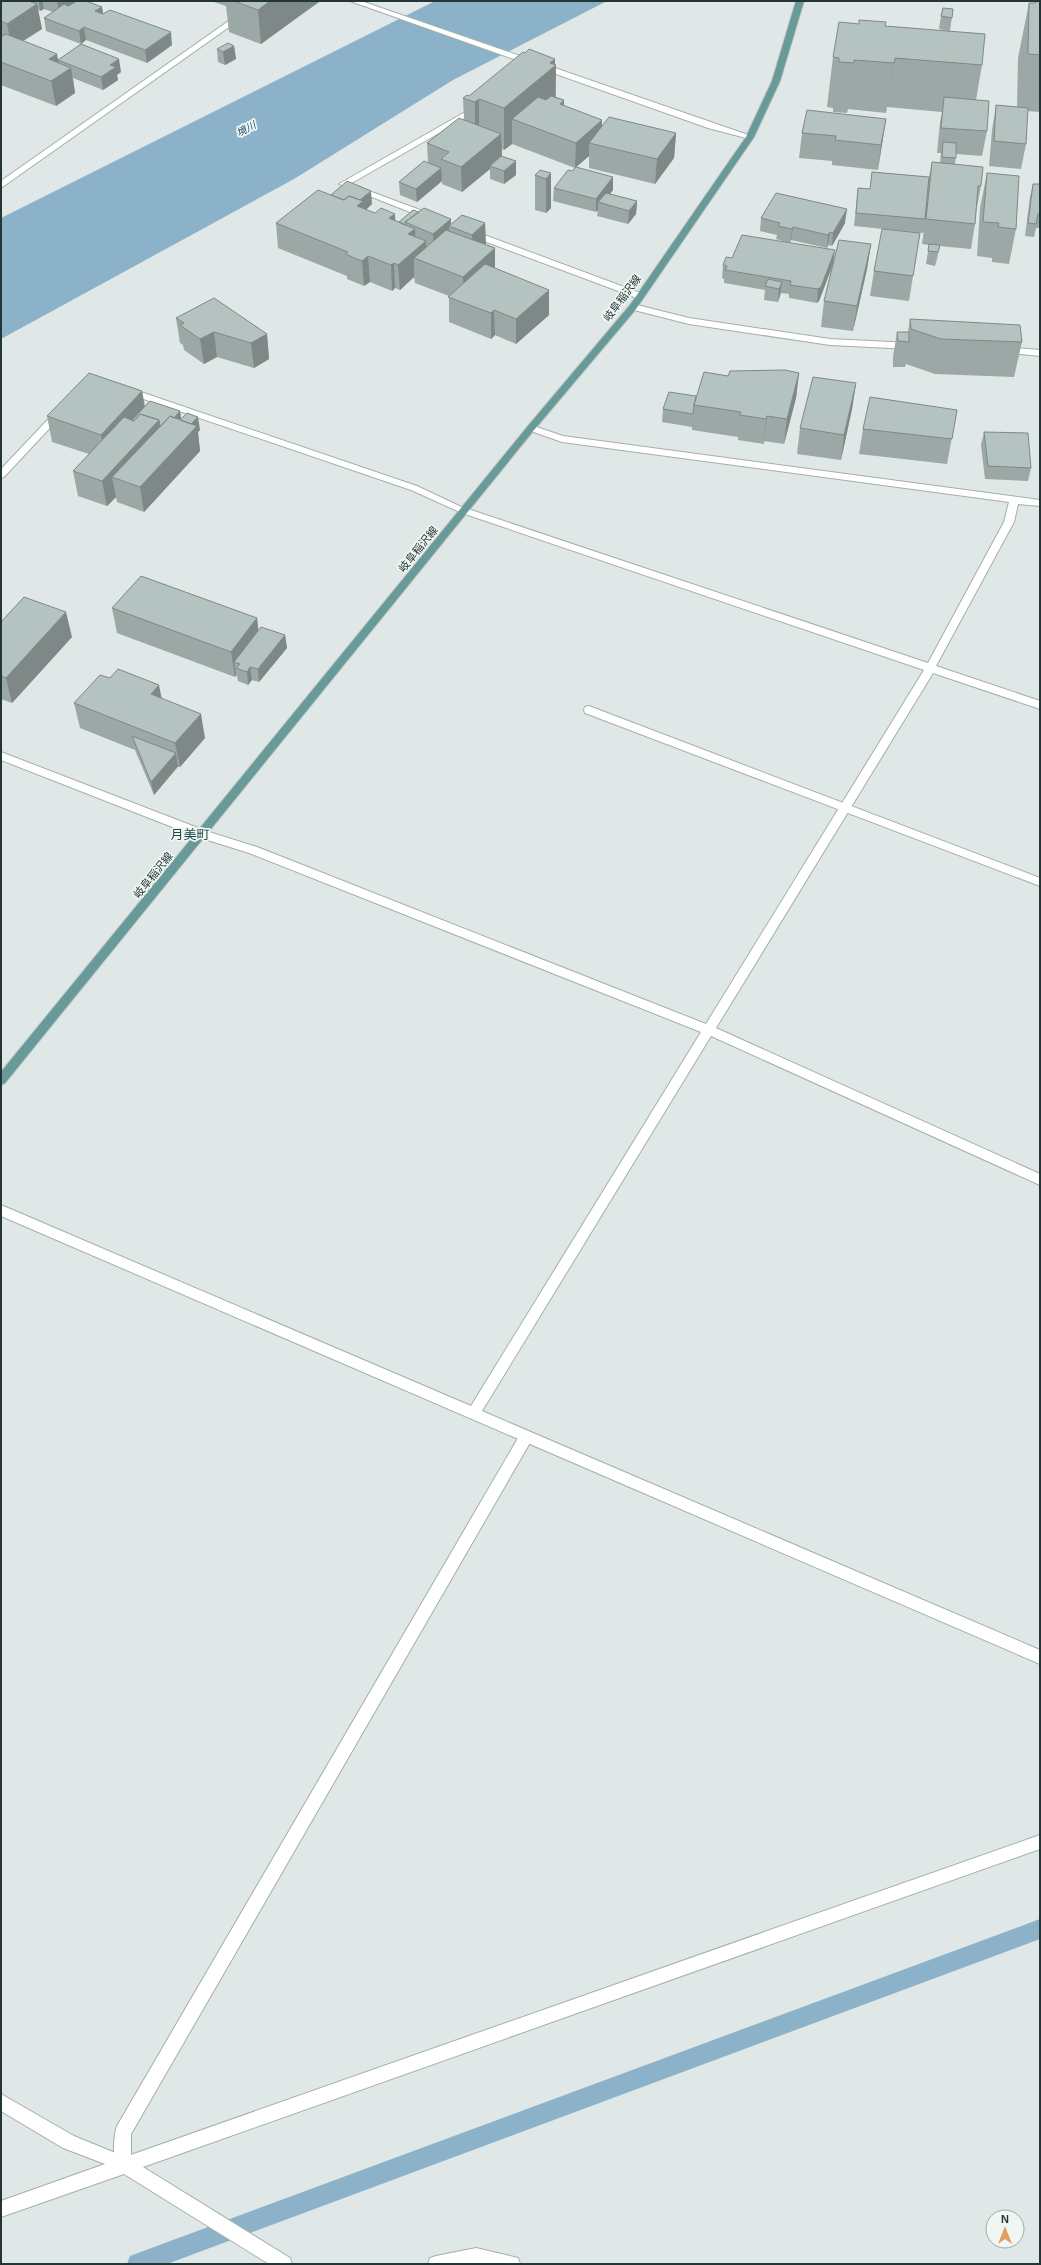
<svg xmlns="http://www.w3.org/2000/svg" width="1041" height="2265" viewBox="0 0 1041 2265" font-family="Arial,'Noto Sans JP',sans-serif">
<rect width="100%" height="100%" fill="#dfe8e6"/>
<path fill="#8bb2c9" d="M435,1H607L453,80L294,179L1,339V218Z"/>
<g fill="none" stroke-linecap="round" stroke-linejoin="round">
<path fill="#8bb2c9" fill-rule="evenodd" d="M1040,1919V1939L167,2264H127L130,2256L138,2253Z"/>
<defs>
<path id="lane" d="M129,388L417,486L470,511L468,513H462L411,490L126,393V389Z
M59,410L62,411V415L4,477L1,478V469L56,411Z
M589,706L1040,878V886L585,713L584,710L585,707Z
M526,1431L531,1433L533,1437L531,1441L131,2134V2164L129,2170L123,2172L117,2170C113,2159 113,2137 117,2126L521,1433Z"/>
<path id="street" d="M257,1H266L1,188V181Z
M350,1H361L754,137L750,139L708,128Z
M474,107L481,109L350,184L431,214V218H425L339,184Z
M471,230L643,294L644,296L643,298H637L468,235L467,233Z
M633,304L689,318L830,339L911,343L915,346L911,349L830,345L689,324L630,309V305Z
M1003,347L1040,350V356L1000,352V348Z
M531,425L563,436L1040,500V506L1018,504L1014,522L936,666L1040,701V709L933,673L716,1028L1040,1174V1185L711,1036L482,1411L1040,1650V1664L1,1216V1205L471,1406L701,1032L249,853L198,837L1,760V752L206,831L257,847L706,1024L924,670L462,513L460,511L465,508L468,509L928,663L1004,522L1009,502L562,442L528,430V426Z
M1040,1835V1849L143,2167L290,2258L292,2264H269L124,2174L1,2217V2201L105,2164L63,2148L1,2111V2094L74,2136L125,2157Z
M476,2248L518,2258L520,2264H428L430,2258L436,2256Z"/>
<path id="primary" d="M796,1H804L780,81L754,137L636,309L534,430L5,1083L1,1085V1072L528,426L630,305L746,137L772,81Z"/>
</defs>
<use href="#lane" stroke="#a3afad" stroke-width="2"/>
<use href="#street" stroke="#a3afad" stroke-width="2"/>
<use href="#primary" stroke="#bdc3c2" stroke-width="2"/>
<use href="#lane" fill="#fff" fill-rule="evenodd"/>
<use href="#street" fill="#fff" fill-rule="evenodd"/>
<use href="#primary" fill="#679a98" fill-rule="evenodd"/>
</g>
<path fill="#9ba8a5" d="M1,1H86L102,7L103,14L172,45L147,63L86,40L81,44L46,31L44,18L53,12L44,9L40,11L38,10L42,29L23,41L58,60L121,72L117,75L118,80L103,90L73,78L75,93L56,106L1,85Z
M211,1H319V2L261,44L229,32L226,6Z
M1040,1V112L1027,111L1026,144L1021,169L989,166L992,130L996,105L1017,107L1018,58L1029,3H1034Z
M953,9L950,31L939,29L941,16Z
M886,26L982,65L976,100L987,131L982,156L956,154L955,164L981,186L976,212L975,224L971,249L939,246L935,266L926,264L929,245L922,244L924,230L923,233L854,226L858,188L870,189L872,172L929,177L932,162L940,163L941,153H937L940,122L942,112L887,107L886,113L848,109L847,113L833,112V108L827,107L833,57Z
M234,46L236,59L225,65L218,62L217,49Z
M525,53L555,59V65H556V97L564,100V106L602,120V126L676,133L674,158L655,184L589,168V156L575,168L512,144L504,150L502,149V156L516,175L504,184L490,179V169L462,192L442,184V181L417,202L400,195L399,182L428,163L427,143L464,120L463,98L469,96Z
M886,119L878,170L832,165V161L799,158L802,133Z
M1040,147V167L1039,151Z
M551,173V208L546,213L535,210V175Z
M987,173L1016,229L1009,264L992,262V258L977,256L980,208Z
M1033,184H1040V228H1036L1034,237L1025,236L1030,197Z
M554,188L613,190L610,194L637,201L636,214L628,224L597,216L598,210L596,212L553,201Z
M331,195L372,204L366,210L399,222L419,212L451,219V225L485,223L486,245L495,268L549,315L516,344L495,335L491,339L449,322V296L415,283L414,277L400,290L395,288L392,291L370,282L364,286L347,279V276L278,248L276,223Z
M761,218L845,223L832,246L828,245L827,248L791,240L790,243L776,239L777,235L760,231Z
M920,233L909,301L870,296L874,271Z
M871,244L867,269L853,331L821,327L824,301L833,265L819,301L817,303L789,298V294L781,293L778,302L764,300L765,290L724,283V279L722,278L723,265L732,258L833,263Z
M176,318L267,334L269,359L254,368L217,357L204,364L184,350L183,345L180,343Z
M910,319L1022,342L1014,377L935,374L906,364L905,367H893V357L897,332H908Z
M799,373L796,398L784,444L764,441V444L738,440V437L692,430V427L662,422L663,409L696,396L728,376Z
M856,383L852,409L841,460L797,454L800,428Z
M142,391L145,406L180,411L181,419L200,430L198,432L200,451L144,512L117,502L116,497L107,506L78,496L73,471L89,454L52,442L47,416Z
M957,410L947,464L859,454L863,429Z
M984,432L1031,468L1028,481L985,479L981,445Z
M112,608L257,618L258,630L285,635L287,648L259,682L252,680L248,685L238,681L237,676L236,675L235,677L117,633Z
M1,622L72,637L12,703L1,699Z
M161,698L205,738L180,767H178L154,795L135,750L80,728L74,703Z"/>
<path fill="#7e8886" d="M39,1H42L44,9L40,11Z
M57,1H78L59,14Z
M270,1H301L302,14L261,44L258,10Z
M301,1H319V2L302,14Z
M37,4L42,29L12,48L7,24Z
M102,7L104,20L95,11Z
M84,27L86,40L81,44L79,31Z
M171,32L172,45L147,63L145,50Z
M234,46L236,59L225,65L223,52Z
M57,54L61,75L71,68L75,93L56,106L51,81L49,59Z
M895,58L887,107L886,113L894,63Z
M119,59L121,72L117,75L118,80L103,90L101,77L110,65Z
M555,59V66L556,65L555,107L512,119V144L504,150V108L550,63Z
M479,99V141L475,144V102Z
M564,100V125L560,104Z
M886,119L882,144L878,170L881,145Z
M602,120L601,145L589,143V156L575,168L576,143Z
M676,133L674,158L655,184L657,159Z
M501,134L502,159L490,166V169L462,192L461,167Z
M516,161V175L504,184V171Z
M441,168L442,181L417,202L416,189Z
M551,173V208L546,213V179Z
M613,177V190L602,204L598,202V210L596,212V199Z
M371,191L372,204L364,211L352,207Z
M637,201L636,214L628,224L629,211Z
M847,209L845,223L832,246L833,233Z
M395,214L396,239L389,218Z
M451,219V227L449,226L450,246L434,259L433,234Z
M485,223L486,249L472,260V235Z
M793,227L791,240L790,243L792,229Z
M415,229L416,250L426,241L427,263L414,258V277L400,290L398,265L408,234Z
M830,232L828,245L827,248L828,235Z
M871,244L867,269L853,331L857,306Z
M940,245L937,259L935,266L938,252Z
M495,248V274L464,302L463,277Z
M835,250L833,264L819,301L817,303L818,289Z
M368,256L370,282L364,286L362,261Z
M394,263L395,288L392,291L391,265Z
M782,282L780,295L778,302L779,289Z
M549,290V315L516,344V319Z
M494,310L495,335L491,339V313Z
M214,332L217,357L204,364L200,339Z
M267,334L269,359L254,368L251,343Z
M799,373L796,398L784,444L787,419Z
M856,383L852,409L841,460L844,435Z
M142,391L146,416L105,460L101,435Z
M180,411L182,425L161,432Z
M767,416L764,441V444L766,419Z
M198,417L200,430L198,432L200,451L144,512L140,487L183,432Z
M159,420L163,445L112,477L116,497L107,506L102,481Z
M66,612L72,637L12,703L6,678Z
M257,618L260,643L240,664L234,662L236,675L235,677L231,652Z
M285,635L287,648L259,682L258,669Z
M250,667L252,680L248,685L247,672Z
M159,685L164,710L151,694Z
M201,714L205,738L180,767L175,743Z
M176,753L178,766L154,795L151,782Z"/>
<path fill="#b4c3c0" stroke="#7e8886" d="M1,1H29L37,4L7,24L1,21Z
M77,1H86L102,7L95,11L103,14L110,10L171,32L145,50L84,27L79,31L44,18L64,4L68,6Z
M234,1H270L258,10Z
M1039,1H1040V55L1028,54L1029,3H1034Z
M943,8L953,9L952,18L941,16Z
M859,20L886,22L885,26L985,34L982,65L895,58L894,63L854,60V63L839,62V58L833,57L839,22L859,24Z
M6,34L57,54L49,59L71,68L51,81L1,62V37Z
M228,43L234,46L223,52L217,49Z
M81,44L119,59L110,65L116,67L101,77L58,60Z
M529,49L555,59L550,63L556,65L504,108L479,99L475,102L463,98L467,95L469,96L523,52L525,53Z
M551,96L564,100L560,104L602,120L576,143L512,119L538,97L546,100Z
M944,97L989,101L987,131L941,128Z
M996,105L1028,108L1026,144L994,141Z
M807,110L886,119L881,145L835,140L836,136L802,133Z
M609,117L676,133L657,159L589,143Z
M459,118L501,134L461,167L441,159L449,152L427,143Z
M943,142L956,143V158L942,157Z
M501,156L516,161L504,171L490,166Z
M424,161L441,168L416,189L399,182Z
M932,162L983,167L981,186H978L975,224L926,219Z
M576,167L613,177L596,199L554,188L568,170L572,171Z
M540,170L551,173L546,179L535,175Z
M872,172L929,177L925,219L856,213L858,188L870,189Z
M987,173L1019,176L1016,229L998,227L999,223L983,222Z
M347,181L371,191L360,200L349,196L344,200L331,195Z
M1033,184H1040V215L1038,214L1036,224L1028,223Z
M318,190L344,200L349,196L363,201L357,206L375,213L381,208L395,214L389,218L415,229L408,234L426,241L398,265L394,263L391,265L368,256L362,261L345,254L348,252L276,223Z
M606,193L637,201L629,211L598,202Z
M776,193L847,209L833,233L830,232L828,235L793,227L792,229L778,226L780,223L761,218Z
M424,208L451,219L433,234L405,222Z
M413,210L419,212L405,222V225L399,222Z
M462,215L485,223L472,235L449,226Z
M882,229L920,233L913,276L874,271Z
M446,230L495,248L463,277L414,258Z
M742,235L835,250L821,287L818,289L790,285L791,281L725,270L727,266L723,265L726,257L732,258Z
M839,240L871,244L857,306L824,301Z
M929,244L940,245L938,252L928,251Z
M485,264L549,290L516,319L494,310L491,313L448,297Z
M768,279L782,282L779,289L765,286Z
M214,298L267,334L251,343L214,332L200,339L180,325L184,323L176,318Z
M910,319L1020,325L1022,342L941,339L911,329Z
M897,332H909V342L898,341Z
M785,370L799,373L787,419L767,416L766,419L740,415L741,412L694,405L704,372L728,376L730,371Z
M89,373L142,391L101,435L47,416Z
M813,377L856,383L844,435L800,428Z
M669,392L696,396L694,405L693,414L663,409Z
M870,397L957,410L952,439L863,429Z
M150,401L180,411L174,418L170,416L160,427L159,420L140,414L134,421L132,420Z
M187,413L198,417L191,424L180,420Z
M140,414L159,420L102,481L73,471L124,417L134,421Z
M170,416L197,426L140,487L112,477Z
M984,432L1028,433L1031,468L988,466Z
M141,576L257,618L231,652L112,608Z
M24,597L66,612L6,678L1,676V622Z
M261,627L285,635L258,669L250,667L247,672L236,668L240,664L234,662Z
M118,669L159,685L151,694L201,714L175,743L74,703L100,675L110,678Z
M132,736L176,753L151,782Z"/>
<g text-anchor="middle" dominant-baseline="central" stroke-width="3.5" stroke-linejoin="round" paint-order="stroke">
<g font-size="10" font-style="italic" fill="#22506c" stroke="#eff6f4">
<text transform="translate(246 129) rotate(-28)">境川</text>
</g>
<g font-size="11" fill="#223735" stroke="#eff6f4">
<text transform="translate(622 298) rotate(-53)">岐阜稲沢線</text>
<text transform="translate(418 549) rotate(-51)">岐阜稲沢線</text>
<text transform="translate(153 875) rotate(-51)">岐阜稲沢線</text>
</g>
<g font-size="13" fill="#204645" stroke="#eff6f4">
<text x="190" y="834">月美町</text>
</g>
</g>
<rect width="1041" height="2265" fill="none" stroke="#223735" stroke-width="4"/>
<g transform="translate(1005 2229)"><circle r="19" fill="#eff6f4" stroke="#9daaa8"/>
<path d="M0-3L7 15L0 10L-7 15Z" fill="#e49d61"/>
<text y="-6" font-size="11" font-weight="bold" text-anchor="middle" fill="#223735">N</text>
</g>
</svg>
